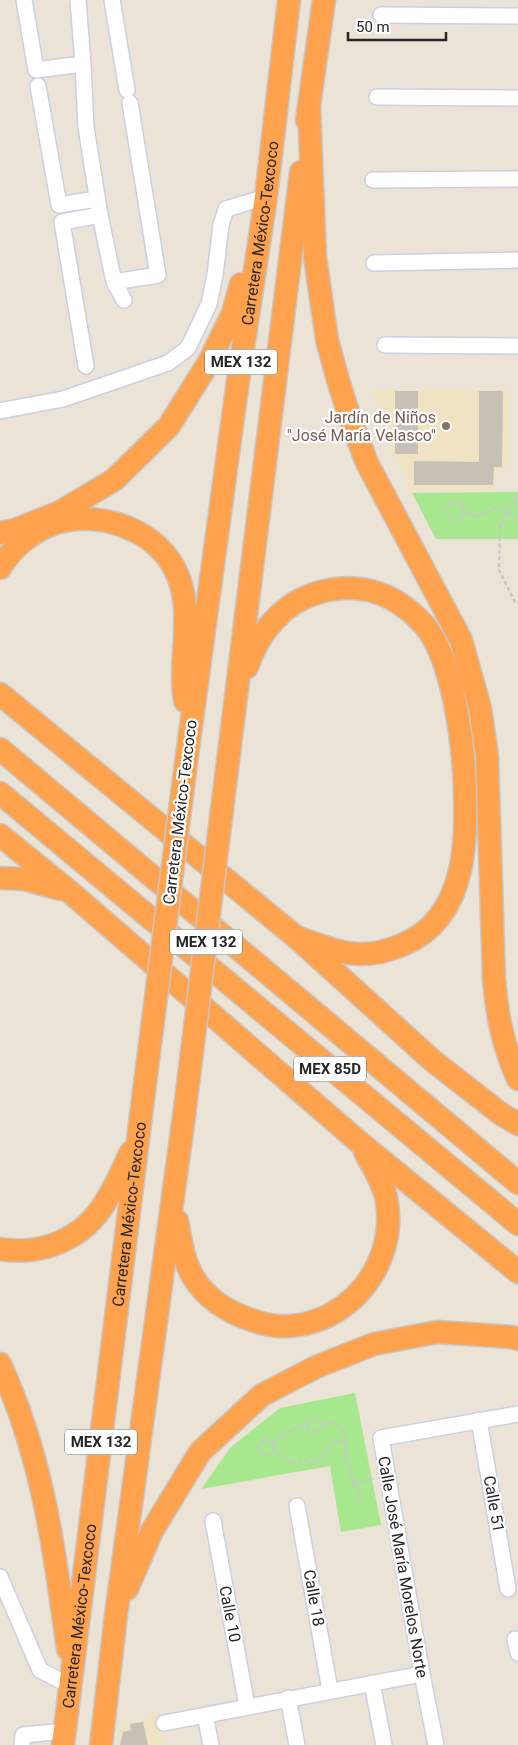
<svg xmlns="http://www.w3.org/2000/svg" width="518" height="1745" viewBox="0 0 518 1745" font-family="Roboto,sans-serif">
<rect width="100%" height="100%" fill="#ebe3d6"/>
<path fill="#efe3c3" d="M372,390H510L509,468H495V490H410L391,449L375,404Z
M159,1712L164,1745H119L122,1724L146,1720L153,1713Z"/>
<path fill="#a7e78d" d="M518,492V539H436L412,493Z
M355,1393L381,1525L341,1532L330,1466L201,1489L231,1447L280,1408Z"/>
<path fill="#c6c0b6" d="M395,391H418V454H395Z
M479,391H503L502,467H494L493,485H414V461L479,462Z
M143,1722L148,1745H120L123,1732L131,1730L130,1724Z"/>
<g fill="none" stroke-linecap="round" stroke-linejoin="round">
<defs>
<path id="minor" d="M24,0L36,70L83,64
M78,0L83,64L86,127L100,215L114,282L124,300
M112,0L127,90
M381,15L518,16
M38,86L59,205L97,199
M377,97L518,98
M373,180L518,179
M374,263L518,260
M114,282L158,275L130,103
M385,345L518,346
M86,366L62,222L100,215
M0,411L63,399L168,363L188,348L209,304L215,275L221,225L226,209L266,197
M479,1420L508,1589
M297,1506L330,1690
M213,1521L247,1706
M0,1577L40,1670L71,1686
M515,1639L518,1653
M372,1683L384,1745
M288,1698L297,1745
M205,1715L211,1745
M164,1723L422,1674
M22,1745L23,1735L65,1731
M436,1745L422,1674L381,1438L518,1414"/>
<g id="highway">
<path d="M309,107L315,257L327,340L338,380L351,421L367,463L461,640L480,708L487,756L494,979C497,1015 503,1046 518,1079"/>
<path d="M307,120L324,0"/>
<path d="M0,533L15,530L60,512L114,480L169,426L209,362L233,313L241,284"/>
<path d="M0,568C12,547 35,529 59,522C104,511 160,531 178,576C194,615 178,660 185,701"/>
<path d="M247,667C259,632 283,602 320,592C361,581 397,594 425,626C451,657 461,730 464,770C467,832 471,917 402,945C390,950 375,954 362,954C339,954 317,944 296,937"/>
<path d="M0,694L296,937L433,1061L501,1114L518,1124"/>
<path d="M0,749L518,1183"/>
<path id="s1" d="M186,763L237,388L266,197L289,0"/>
<path d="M227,769L301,172"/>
<path d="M0,793L518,1224"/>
<path d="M0,835L70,892L359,1142L518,1272"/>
<path d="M0,878L24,879L60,889"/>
<path d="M177,1221C180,1237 182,1254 189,1269C199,1291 219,1307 241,1316C253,1321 265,1325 278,1326C347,1330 400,1263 386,1197C382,1181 373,1167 365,1152"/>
<path d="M0,1249C42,1256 84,1239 106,1201C116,1186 123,1168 131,1152"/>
<path d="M0,1364C43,1458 54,1548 68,1649"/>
<path d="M127,1589L152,1531L200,1452L262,1395L316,1367L374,1344L437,1332L512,1337L518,1339"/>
<path id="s2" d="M63,1745L144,1091"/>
<path d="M101,1745L116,1615L184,1116"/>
</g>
</defs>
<use href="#minor" stroke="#cbcfe1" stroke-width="18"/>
<use href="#highway" stroke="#c7c7c7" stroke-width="25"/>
<path stroke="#c7c7c7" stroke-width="2.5" stroke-dasharray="4 2.5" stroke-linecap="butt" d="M518,497L514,500L500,526L499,570L515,602L518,603
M454,501L463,505V519L452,520L445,509Z
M463,512L478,516L497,507L518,518
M307 1425a7 7 0 1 1 14 0a7 7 0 1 1-14 0Z
M319,1424L337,1423L345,1434L346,1460L350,1467L354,1486L359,1493L360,1503
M272,1443C286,1436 290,1427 308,1425
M274,1450L267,1455L260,1452L259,1445L265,1439L272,1443L274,1450L287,1460L298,1465L300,1461L309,1460L312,1464L323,1455L330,1443L346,1441
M354,1483L374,1479"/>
<use href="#minor" stroke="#fff" stroke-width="15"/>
<use href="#highway" stroke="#ffa24d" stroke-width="22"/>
<defs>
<path id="highway-bridge" d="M144,1091L186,763
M184,1116L227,769"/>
</defs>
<use href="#highway-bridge" stroke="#c7c7c7" stroke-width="25" stroke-linecap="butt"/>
<use href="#highway-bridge" stroke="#ffa24d" stroke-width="22"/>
</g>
<circle fill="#8d6e63" stroke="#fff" stroke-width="2" cx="446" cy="426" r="5"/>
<g text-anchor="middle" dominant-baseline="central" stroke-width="4.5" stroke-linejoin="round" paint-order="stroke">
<g fill="#fff" stroke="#676767" stroke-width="1">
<rect x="205" y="349.5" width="72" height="25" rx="4"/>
<rect x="170" y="929.5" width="72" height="25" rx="4"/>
<rect x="294" y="1056.5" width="72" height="25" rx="4"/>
<rect x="65" y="1429.5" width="72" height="25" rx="4"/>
</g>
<g font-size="15" font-weight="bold" fill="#262626">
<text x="241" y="362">MEX 132</text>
<text x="206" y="942">MEX 132</text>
<text x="330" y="1069">MEX 85D</text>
<text x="101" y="1442">MEX 132</text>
</g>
<g font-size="16" fill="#262626" stroke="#fff">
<text stroke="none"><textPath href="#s1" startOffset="535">Carretera México-Texcoco</textPath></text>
<text transform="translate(180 812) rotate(-83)">Carretera México-Texcoco</text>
<text stroke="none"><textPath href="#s2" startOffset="535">Carretera México-Texcoco</textPath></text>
<text transform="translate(494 1504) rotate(80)">Calle 51</text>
<text transform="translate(403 1567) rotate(80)">Calle José María Morelos Norte</text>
<text transform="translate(314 1598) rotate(80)">Calle 18</text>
<text transform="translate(230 1614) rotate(79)">Calle 10</text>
<text stroke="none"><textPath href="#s2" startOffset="130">Carretera México-Texcoco</textPath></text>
</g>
<g font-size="16" fill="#785e54" stroke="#fff" text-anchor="end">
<text x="436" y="417">Jardín de Niños<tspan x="436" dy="18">"José María Velasco"</tspan></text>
</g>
</g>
<path d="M348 32v8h98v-8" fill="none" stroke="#262626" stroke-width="2.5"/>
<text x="356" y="32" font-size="15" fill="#262626" stroke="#ffffff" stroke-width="4" paint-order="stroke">50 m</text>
</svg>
